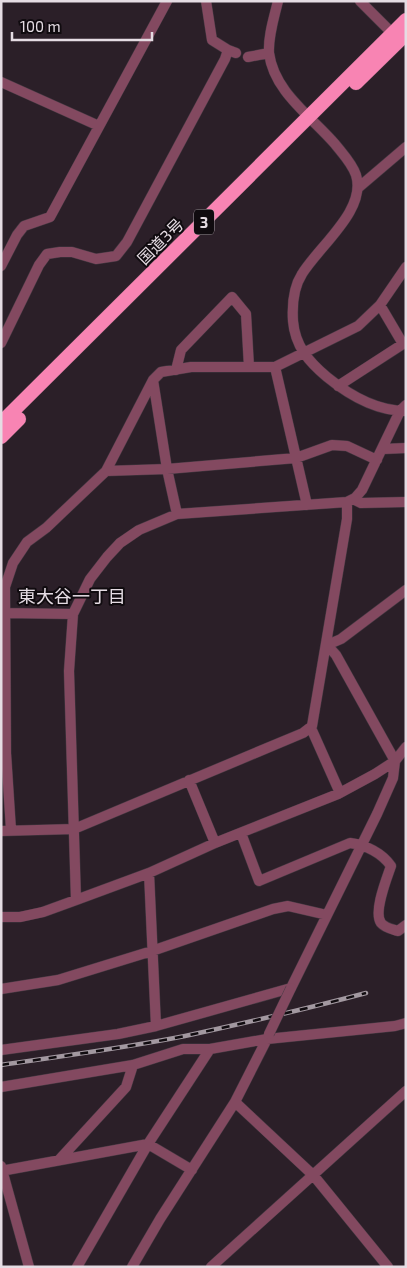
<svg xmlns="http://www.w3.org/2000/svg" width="407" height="1268" viewBox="0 0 407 1268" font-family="'Exo 2','Noto Sans JP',sans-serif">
<rect width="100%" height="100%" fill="#2b1f28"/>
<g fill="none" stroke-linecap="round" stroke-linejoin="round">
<defs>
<path id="minor" d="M206,1L212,40L228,50L236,53
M278,1C274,18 268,36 269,53C274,92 311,116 335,144C342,153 352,163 356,175C367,210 319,246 302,274C293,288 292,305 293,321C295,346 309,362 327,377C349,395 377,411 406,411
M360,1L392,33
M248,57L269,53
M1,82L99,126
M358,188L406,147
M1,266L17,235L24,226L50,217L167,1
M380,305L403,344
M1,343L39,265L47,254L60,252H72L96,259L116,256L127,242L225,59L228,50
M275,367L307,505
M176,370L181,350L232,297L246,314L249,367
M153,380L167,469L177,514
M338,386L406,342
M383,449L406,448
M106,471L167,469L296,458L332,445L347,446L377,460
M353,499L361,503L406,502
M5,613L73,614
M327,645L341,639L406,590
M311,728L340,793
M189,780L215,843
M11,830L6,753L5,587L13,563L27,542L46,528L106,471L153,380L161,372L191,367H275L358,326L380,305L406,267
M1,831L74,829L303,733L312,726L347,519V502
M241,833L259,881L350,843C366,845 382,853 391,866C387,878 373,912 381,923C385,928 392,929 398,931L406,925
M149,873L156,1026
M76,900L69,671L73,614L90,579L107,557L120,543L139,530L177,514L347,502L355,498L362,490L400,411L406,405
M1,917H20L43,912L76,900L149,873L215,843L338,794L375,774L395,761L406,747
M1,989L58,980L152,951L273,909L288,906L327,915
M1,1050L118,1034L156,1026L291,988L377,814L393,778L395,761L336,655L327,645
M1,1087L133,1065L183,1049H210L267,1039L395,1026L406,1023
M235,1102L314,1176L388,1267
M59,1160L126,1087L133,1065
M1,1166L29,1267
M1,1171L148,1144L192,1170
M77,1267L148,1144L210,1049
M132,1267L160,1219L235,1102L269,1035
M211,1267L406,1091"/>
<path id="highway" d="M356,83L406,34
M1,423L406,20
M1,437L19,419"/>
</defs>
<use href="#minor" stroke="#453942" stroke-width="11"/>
<use href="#highway" stroke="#453942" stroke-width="15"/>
<use href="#minor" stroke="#834960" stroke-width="10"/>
<use href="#highway" stroke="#f884b3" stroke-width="14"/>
<defs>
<path id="rail" d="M1,1065C63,1056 124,1048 185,1036C245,1023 306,1009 366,993"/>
</defs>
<use href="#rail" stroke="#a298a0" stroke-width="4.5"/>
<use href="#rail" stroke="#100b0f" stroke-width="2.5" stroke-dasharray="8" stroke-linecap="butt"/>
<defs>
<path id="minor-bridge" d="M269,1034L291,988"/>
</defs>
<use href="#minor-bridge" stroke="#453942" stroke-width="11" stroke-linecap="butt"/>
<use href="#minor-bridge" stroke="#834960" stroke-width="10"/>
</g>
<g text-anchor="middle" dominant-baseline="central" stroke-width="4" stroke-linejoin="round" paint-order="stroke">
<rect fill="#100b0f" stroke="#a59da3" stroke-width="1" x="194" y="209.5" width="20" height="25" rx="4"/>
<g font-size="15" font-weight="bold" fill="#e5dce3">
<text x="204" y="222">3</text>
</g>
<g font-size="16" fill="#e5dce3" stroke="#100b0f">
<text transform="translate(160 241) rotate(-45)">国道3号</text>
</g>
<g font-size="18" fill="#e5dce3" stroke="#100b0f">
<text x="72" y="596">東大谷一丁目</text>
</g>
</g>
<rect width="407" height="1268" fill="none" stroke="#e5dce3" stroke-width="5"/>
<path d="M12 32v8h140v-8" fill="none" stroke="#e5dce3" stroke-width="2.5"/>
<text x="20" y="32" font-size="15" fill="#e5dce3" stroke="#100b0f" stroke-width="4" paint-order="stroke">100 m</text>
</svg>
